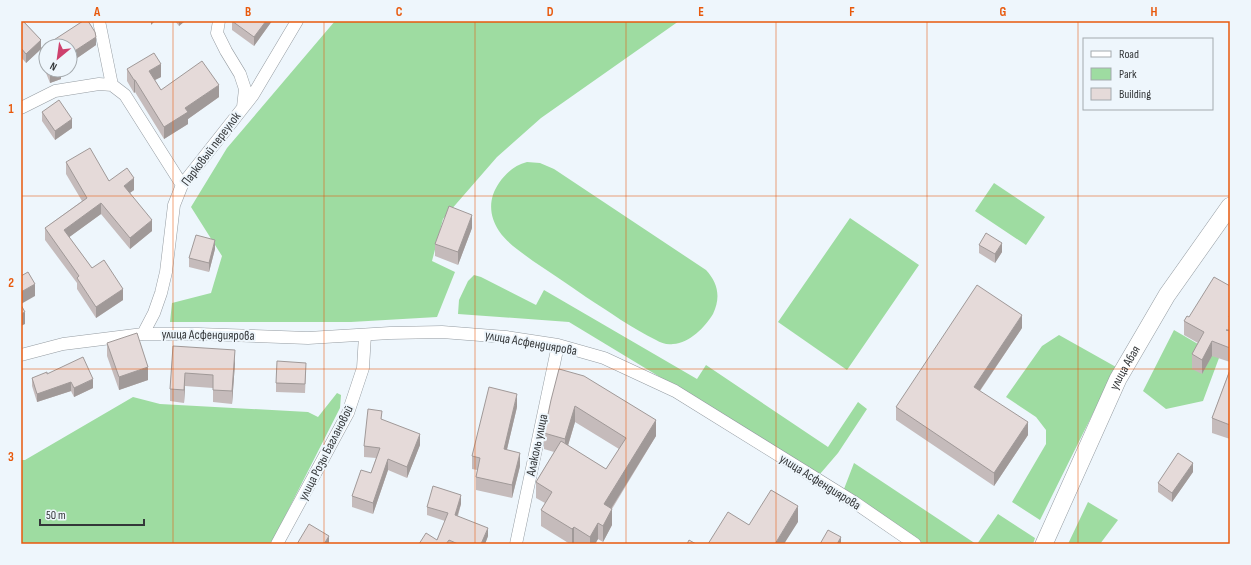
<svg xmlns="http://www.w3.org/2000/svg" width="1251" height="565" viewBox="0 0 1251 565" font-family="'Sofia Sans Condensed',sans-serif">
<rect width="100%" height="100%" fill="#eef6fc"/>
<path fill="#9edca1" d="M335,21H679L541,118L497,157L443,219L432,261L455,272L437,317L351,322H170L172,303L211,293L222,256L191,207L227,148Z
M527,162L540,163L554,169L706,270C718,283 721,297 713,314C705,327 690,343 673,344C667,345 661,343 656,340C633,329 608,311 586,297C569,285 551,273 533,261C521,252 508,244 499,231C489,216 488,199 499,183C506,173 515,165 527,162Z
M994,183L1045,217L1026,245L975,211Z
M850,218L919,265L847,370L778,322Z
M474,275L481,277L536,305L544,290L697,379L706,365L828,447L858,402L867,409L838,453L820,474L569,322L458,314L459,300L468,281Z
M1174,330L1215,354L1219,358L1203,401L1166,409L1143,391Z
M1059,335L1116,367L1040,520L1012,502L1046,444V430L1036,417L1006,397L1042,346Z
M337,393L341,395L340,408L271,544H21V460H25L133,397L160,404L308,412L318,417Z
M854,463L976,544H922L844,489Z
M1088,502L1118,520L1100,544H1068Z
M998,514L1035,538L1033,544H977Z"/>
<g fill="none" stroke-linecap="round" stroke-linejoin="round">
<defs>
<path id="street" d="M99,21L112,85
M219,21L217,33L226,51L240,74L245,89L243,107
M21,108L55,91L99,84L112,85L125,95L182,185
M143,334L154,313L161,293L166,272L174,205L182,185L253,95L297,21
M21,355L63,344L143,334H198L308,338L390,333L442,332L506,337L558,345L604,358L675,391L854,502L915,544
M277,544L348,413L363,368L365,335
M516,544L558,345"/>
<g id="secondary">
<path id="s1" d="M1044,544L1118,379L1167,295L1230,206"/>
</g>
</defs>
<use href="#street" stroke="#959ca2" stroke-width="13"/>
<use href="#secondary" stroke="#959ca2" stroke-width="18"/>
<use href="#street" stroke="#fff" stroke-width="12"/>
<use href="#secondary" stroke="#fff" stroke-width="17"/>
</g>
<path fill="#c5bbbb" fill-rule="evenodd" d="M22,21H23L41,40V49L83,21H88L95,32L96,37V45L70,63V46H46V70H61V79L50,83L40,58V50L26,63L21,57V22Z
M175,21H185L179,26Z
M232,21H272L254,46L232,30Z
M127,69L161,77L155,80L161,90L219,97L188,119V124L164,139L135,92L134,93L127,81Z
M42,112L72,128L55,140L42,121Z
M66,162L109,181L134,190L130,193L152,231L130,249L101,214L69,237L92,268L123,300L96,318L77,289V283L45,240V228L82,201L66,174Z
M472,228L458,265L435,256V244Z
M979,245L1002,252L995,263L979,253Z
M215,249L209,272L189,267V258Z
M1230,286V362L1212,356L1202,374L1192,369V354L1198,343L1184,335V321Z
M1022,328L980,391L1028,435L994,486L896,420V407Z
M107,343L148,380L119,390L107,356Z
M173,346L235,363L232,404L213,402V388L185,386L184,403L170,401V389Z
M559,369L656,436L612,509V525L603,542L598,539L595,544H576L574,543L573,544H570L541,526V510L545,503L536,498V482L554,452L544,449V433ZM575,422L619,449L606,469L568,446Z
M1230,369V439L1212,433V418Z
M306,371L305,393L276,392V383Z
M47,374L93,388L74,397L71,391L37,402L32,386V378Z
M517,407L507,449L520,466L512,498L476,490V477L477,470L472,469V456Z
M382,420L420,445L407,478L388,470L373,514L352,507V496L371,473L376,458L364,457V446Z
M1193,472L1172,502L1158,492V483Z
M461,504L458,516L488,536L485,544H419L437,540L445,521L427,515V507Z"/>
<path fill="#a09998" d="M151,21H155L151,25Z
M179,21H185L179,26Z
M266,21H272L254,46V37Z
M96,37V45L70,63V54Z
M41,40V49L26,63V54Z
M161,64V77L149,83V71Z
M61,70V79L50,83V74Z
M134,80H135V92L134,93Z
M219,85V97L188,119V124L164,139V127L185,108Z
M72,119V128L55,140V131Z
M134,178V190L124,197V186Z
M101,203V214L64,241V230Z
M472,215V228L458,265V252Z
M152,220V231L130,249V238Z
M215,240V249L209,272V263Z
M1002,243V252L995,263V254Z
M35,284V296L21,304V292Z
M123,289V300L96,318V307Z
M25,312V324L21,326V314Z
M1022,315V328L974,399V387Z
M1212,341V356L1202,374V360Z
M235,350V363L232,404V391Z
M148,367V380L119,390V377Z
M185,373V386L184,403V390Z
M93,379V388L74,397V388Z
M71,382V391L37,402V394Z
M517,394V407L504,462V449Z
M575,406V422L565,455V439Z
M656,420V436L604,520V504Z
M1028,422V435L994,486V473Z
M420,434V445L407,478V467Z
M520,453V466L512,498V485Z
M388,459V470L373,514V503Z
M1193,463V472L1172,502V493Z
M461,495V504L455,523V515Z
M798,506V522L784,544H775Z
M612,509V525L603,542V526Z
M598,523V539L595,544H590V537Z
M574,527V543L573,544H572V529Z
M488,528V536L485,544H481Z
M329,536V544H324Z
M841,537V544H837Z"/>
<path fill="#e5dad9" stroke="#a09998" d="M22,21H23L41,40L26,54L21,48V22Z
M83,21H88L95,32L96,37L70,54V46H46V64L40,49Z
M232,21H266L254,37Z
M154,53L161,64L149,71L161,90L202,61L219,85L185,108L188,112L164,127L135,80H134L127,69Z
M48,70H61L50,74Z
M59,100L72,119L55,131L42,112Z
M90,148L109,181L127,168L134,178L124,186L152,220L130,238L101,203L64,230L92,268L104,260L123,289L96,307L77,278L79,276L45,228L87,198L66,162Z
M449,206L472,215L458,252L435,244Z
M986,233L1002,243L995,254L979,245Z
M196,235L215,240L209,263L189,258Z
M28,272L35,284L21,292V276Z
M1214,277L1230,286V315L1229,317H1230V330H1226L1230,331V348L1212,341L1202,360L1192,354L1204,332L1184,321L1187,316L1189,317Z
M977,285L1022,315L974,387L1028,422L994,473L896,407Z
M21,305L25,312L21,314Z
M137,333L148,367L119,377L107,343Z
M173,346L235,350L232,391L213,390V375L185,373L184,390L170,389Z
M83,357L93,379L74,388L71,382L37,394L32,378L47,372V374Z
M277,361L306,363L305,384L276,383Z
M559,369L584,376L656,420L604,504L612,509L603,526L598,523L590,537L574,527L572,529L541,510L552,492L536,482L561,441L606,469L626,438L575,406L565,439L544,433L551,400Z
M1230,370V425L1212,418Z
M489,387L517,394L504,449L520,453L512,485L476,477L480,458L472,456Z
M368,409L382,411L381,419L420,434L407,467L388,459L373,503L352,496L361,470L371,473L380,448L364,446Z
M1178,453L1193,463L1172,493L1158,483Z
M433,486L461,495L455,515L488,528L481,544H458L449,540L446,544H419L426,533L437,540L448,513L427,507Z
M771,490L798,506L775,544H708L728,512L749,525Z
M309,524L329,536L324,544H297Z
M828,530L841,537L837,544H820Z
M689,540L696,544H687Z"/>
<path fill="none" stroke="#e8590c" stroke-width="1" stroke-opacity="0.55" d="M173,21V544M324,21V544M475,21V544M626,21V544M776,21V544M927,21V544M1078,21V544M21,196H1230M21,369H1230"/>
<g text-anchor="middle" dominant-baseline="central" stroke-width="4" stroke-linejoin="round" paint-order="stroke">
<g font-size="13" fill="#343739" stroke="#eef6fc">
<text transform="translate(211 149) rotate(-53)">Парковый переулок</text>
<text transform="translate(208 335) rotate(1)">улица Асфендиярова</text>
<text transform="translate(531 343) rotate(10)">улица Асфендиярова</text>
<text stroke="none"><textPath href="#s1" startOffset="194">улица Абая</textPath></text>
<text transform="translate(537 445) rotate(-78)">Алаколь улица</text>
<text transform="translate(326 453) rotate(-63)">улица Розы Баглановой</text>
<text transform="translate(820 482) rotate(32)">улица Асфендиярова</text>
</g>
</g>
<rect width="1251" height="565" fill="none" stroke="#eef6fc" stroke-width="44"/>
<rect x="1083" y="38" width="130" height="72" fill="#eef6fc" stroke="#a4aaae"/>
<rect x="1091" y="51" width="20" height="6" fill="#ffffff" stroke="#a4aaae"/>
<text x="1119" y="58" font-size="12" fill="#343739">Road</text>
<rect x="1091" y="68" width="20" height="12" fill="#9edca1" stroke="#a4aaae"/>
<text x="1119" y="78" font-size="12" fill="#343739">Park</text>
<rect x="1091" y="88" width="20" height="12" fill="#e5dad9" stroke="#a4aaae"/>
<text x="1119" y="98" font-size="12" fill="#343739">Building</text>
<g transform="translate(58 58) rotate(209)"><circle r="19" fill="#eef6fc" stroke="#a4aaae"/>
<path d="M0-3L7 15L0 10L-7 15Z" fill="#ce416d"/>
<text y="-6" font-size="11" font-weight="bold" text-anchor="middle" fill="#343739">N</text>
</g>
<path d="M40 519v6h104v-6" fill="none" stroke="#343739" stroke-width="2"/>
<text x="46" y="519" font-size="12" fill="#343739" stroke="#eef6fc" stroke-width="3" paint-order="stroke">50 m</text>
<rect x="22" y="22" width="1207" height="521" fill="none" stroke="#e8590c" stroke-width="1.5"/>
<g font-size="13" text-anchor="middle" font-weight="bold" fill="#e8590c">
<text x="97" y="16">A</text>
<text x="248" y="16">B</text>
<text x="399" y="16">C</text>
<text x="550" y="16">D</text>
<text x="701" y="16">E</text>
<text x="852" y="16">F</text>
<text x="1003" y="16">G</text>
<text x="1154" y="16">H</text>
<text x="11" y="113">1</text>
<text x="11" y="287">2</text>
<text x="11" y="461">3</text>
</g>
</svg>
